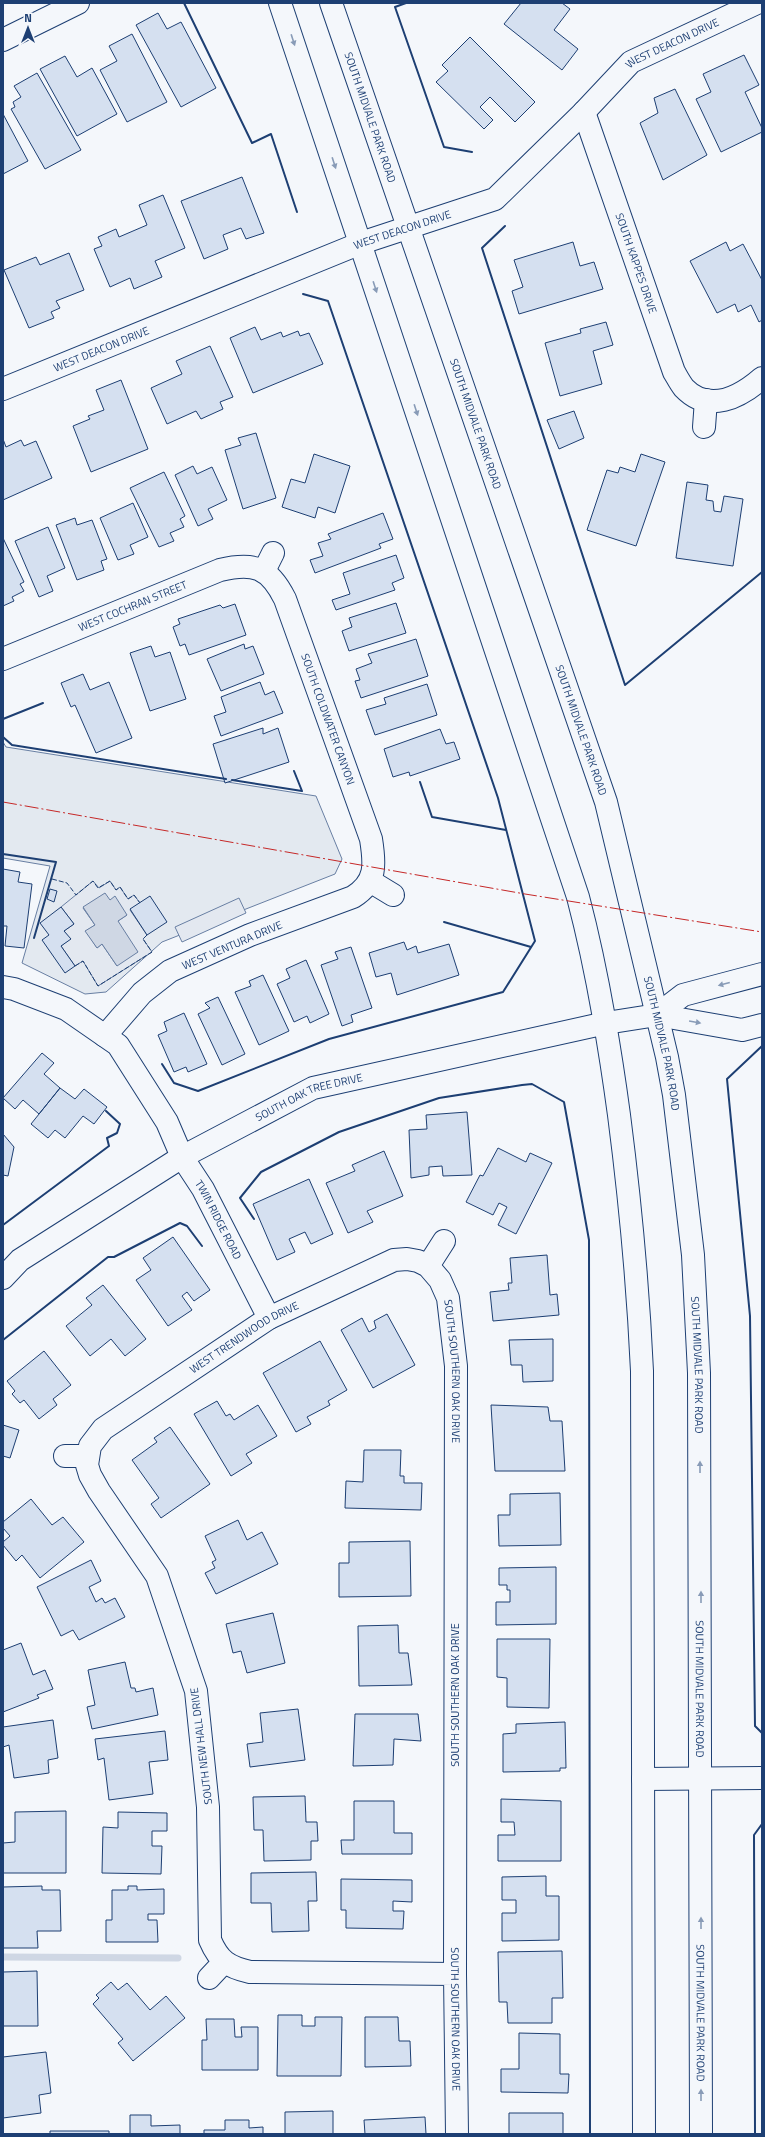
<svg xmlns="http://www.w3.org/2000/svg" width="765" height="2137" viewBox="0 0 765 2137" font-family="'Titillium Web',sans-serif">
<rect width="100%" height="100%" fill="#f4f7fb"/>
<path fill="#e3e9f0" stroke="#687fa3" d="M3,742L6,747L316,796L342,859L335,874L162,942L106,992L85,994L22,963L50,866L3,858Z"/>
<path fill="#e3e8f0" stroke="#687fa3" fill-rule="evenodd" d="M93,881L99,888L110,881L116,890L120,887L128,899L134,895L140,903L130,910L147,935L143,939L152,952L98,986L83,961L75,966L61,946L70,939L64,931L74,924L61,907ZM110,900L127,915L118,921L117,966L102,944L97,948L86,931L95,925L83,908Z
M239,898L246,913L182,942L175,927Z"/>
<path fill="#cfd7e4" stroke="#687fa3" d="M105,893L110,900L115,896L127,915L118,921L138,952L117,966L102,944L97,948L85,931L95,925L83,907Z"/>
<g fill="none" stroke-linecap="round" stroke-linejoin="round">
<path stroke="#cfd7e4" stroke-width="7" d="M3,1957L178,1958"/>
</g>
<path fill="#d5e0f0" stroke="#1d3f73" d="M521,3H562L570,9L554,30L578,49L562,70L504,24Z
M158,13L167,29L181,22L216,88L181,107L136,25Z
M132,34L167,102L127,122L100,70L117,61L109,46Z
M470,37L535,102L515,122L490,97L480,107L493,120L484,129L436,82L448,71L442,65Z
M744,55L759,85L745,92L762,128V132L721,152L696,99L711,92L703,74Z
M65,56L77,77L92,68L117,114L77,136L40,69Z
M37,73L81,150L45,169L11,109L15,107L13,102L21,97L14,86Z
M675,89L707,155L663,180L640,123L658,113L654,98Z
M3,114L28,161L3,174Z
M242,177L264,233L246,239L241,228L223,235L228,249L204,259L181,201Z
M163,195L185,248L155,261L162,277L134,289L130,278L110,287L94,249L102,246L98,237L116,229L119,237L147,225L139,205Z
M573,242L580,266L594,262L603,289L519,314L512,291L523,287L514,260Z
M726,242L730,251L743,244L762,280V320L759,322L751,305L738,312L735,304L717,313L690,261Z
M69,253L84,290L56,301L60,308L51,312L54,318L29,328L4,270L36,257L40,265Z
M606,322L613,345L593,351L602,384L560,396L545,343L581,333L580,329Z
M255,327L261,340L281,332L283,337L298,331L300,336L309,333L323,364L253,393L230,338Z
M210,346L233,397L220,402L223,409L201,419L196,411L167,424L151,388L182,374L176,361Z
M121,380L148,449L91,472L73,426L90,419L88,416L104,410L96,390Z
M574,411L584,438L559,449L547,420Z
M256,433L276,498L243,509L225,450L241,445L238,438Z
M3,439L6,447L21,440L24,446L36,441L52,478L3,500Z
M314,454L350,466L335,513L318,507L315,518L282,507L291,479L305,483Z
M641,454L665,462L636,546L587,530L607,470L618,473L620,467L635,472Z
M193,466L197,474L212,467L227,500L208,509L213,519L198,526L175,475Z
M164,472L185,516L180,519L184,527L170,533L174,541L159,547L130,488Z
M687,482L708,485L706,500L713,501L714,511L721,512L724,496L743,499L733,566L676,558Z
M133,503L148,537L130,545L134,554L118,560L100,518Z
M383,513L393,539L379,544L381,548L315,573L310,560L323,556L318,543L331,539L328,534Z
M75,518L77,525L92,520L107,559L101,561L104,570L77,580L56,525Z
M48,527L65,568L47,576L53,591L39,597L15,541Z
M3,538L24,582L20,584L24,591L12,597L14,601L3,606Z
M396,555L404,578L392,583L395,590L336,610L332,600L350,594L343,573Z
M396,603L406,633L349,651L342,631L352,627L349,618Z
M235,604L246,635L189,655L185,644L180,646L173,627L180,624L178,619L220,605L223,608Z
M416,639L428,676L361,698L355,681L360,680L356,669L372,663L368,654Z
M244,644L245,649L253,646L264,674L221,691L207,659Z
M151,646L155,657L170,652L186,699L150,711L130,653Z
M83,674L90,690L109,682L132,738L96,753L75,705L71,707L61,683Z
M260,682L265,695L274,691L283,713L221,736L214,716L226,712L221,697Z
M427,684L437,715L375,735L366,710L386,704L384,698Z
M263,728V734L278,728L289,762L225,783L213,744Z
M440,729L446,744L454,742L460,759L410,776L409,772L393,777L384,749Z
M3,869L20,872L18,882L32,884L24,948L5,946L7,926H3Z
M50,889L57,891L54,902L47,899Z
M150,896L167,922L147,935L130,909Z
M61,907L74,924L64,931L71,939L61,946L75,966L65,973L42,940L49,935L40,923Z
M404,942L407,950L416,946L418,953L449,944L459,975L397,995L391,973L376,977L369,953Z
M351,947L372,1008L351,1015L353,1022L342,1026L321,965L338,959L335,952Z
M306,960L329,1014L310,1023L307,1016L294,1022L277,984L290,978L286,969Z
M263,975L289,1031L259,1045L235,992L251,986L249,981Z
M218,997L245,1054L222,1065L198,1014L210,1008L205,1003Z
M184,1013L207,1064L188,1072L186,1067L174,1072L158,1035L167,1031L164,1022Z
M42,1053L54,1063L44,1074L60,1088L39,1114L23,1100L15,1109L3,1098Z
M60,1088L75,1099L84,1089L107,1107L94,1124L83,1116L65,1138L55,1130L48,1138L31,1124Z
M467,1112L472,1175L443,1176L442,1166L429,1167V1175L411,1178L409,1130L427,1129L426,1115Z
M3,1134L14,1147L8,1176L3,1175Z
M498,1148L526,1162L530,1153L552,1163L516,1234L498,1225L507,1207L499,1203L493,1215L466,1202L480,1175L483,1176Z
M384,1151L403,1196L367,1211L373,1222L348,1233L326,1183L355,1171L352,1165Z
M309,1179L333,1234L311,1244L305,1232L289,1239L295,1252L277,1260L253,1204Z
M173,1237L210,1290L194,1301L187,1292L182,1296L192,1310L168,1326L136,1280L151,1270L143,1258Z
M547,1255L550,1295L557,1294L559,1315L493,1321L490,1292L509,1290L508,1283H512L510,1258Z
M103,1285L146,1339L125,1356L111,1339L90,1356L66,1326L92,1305L86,1298Z
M387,1314L415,1365L373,1388L341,1330L362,1318L369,1332L376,1328L374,1321Z
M553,1339V1381L523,1382L522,1365H511L509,1340Z
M320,1341L347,1390L328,1401L330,1405L307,1417L311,1424L296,1432L263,1373Z
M44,1351L71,1385L53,1399L57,1405L39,1419L24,1400L20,1403L12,1394L15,1391L7,1381Z
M217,1401L226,1416L230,1414L234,1420L258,1405L277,1436L246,1454L252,1463L231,1476L194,1414Z
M491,1405L548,1407L550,1421H562L565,1471H495Z
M3,1425L19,1430L10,1458L3,1456Z
M170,1427L210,1484L161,1518L151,1504L159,1498L132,1460L157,1442L154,1438Z
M364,1450H401L400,1476H404V1483H422L421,1510L345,1508L346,1481L363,1482Z
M560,1493L561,1545L499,1546L498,1515H510V1494Z
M31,1499L52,1525L63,1517L84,1542L40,1578L22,1555L16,1561L3,1545V1542L10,1536L3,1528V1522Z
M238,1520L247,1540L262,1532L278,1564L216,1594L205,1573L215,1568L212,1562L216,1560L205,1536Z
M410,1541L411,1596L339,1597V1563H349V1542Z
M91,1560L101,1581L89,1587L96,1602L102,1598L105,1603L115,1598L125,1617L79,1640L73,1630L61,1636L37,1587Z
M556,1567V1624L496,1625V1602H510V1590H507V1585H499V1568Z
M273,1613L285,1663L247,1673L241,1651L233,1653L226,1624Z
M398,1625L399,1653H408L412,1685L359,1686L358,1626Z
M497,1639H550L549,1708L507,1707V1678L497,1677Z
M21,1643L33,1675L45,1670L53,1689L37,1695L39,1698L3,1712V1650Z
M125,1662L131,1688H135L136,1692L153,1688L158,1715L92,1729L87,1707L95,1705L88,1670Z
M298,1709L305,1760L250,1767L247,1744L263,1742L260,1713Z
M355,1714H418L421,1741L394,1739L393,1765L353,1766Z
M53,1720L58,1758L48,1760L49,1773L14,1778L9,1745L3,1747V1727Z
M565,1722L566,1768H560V1771L503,1772V1734L516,1733V1724Z
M165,1731L168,1760L149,1762L153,1794L109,1800L104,1758L98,1760L95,1739Z
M305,1796L306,1822H317L318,1841H311V1860L264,1861L263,1830H254L253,1797Z
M501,1799L561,1801V1861H498V1835H515L514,1822H501Z
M354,1801H394V1833H412V1854H342L341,1840H354Z
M66,1811V1873H3V1843L15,1842V1812Z
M118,1812L167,1813V1831H152V1846H162L161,1874L102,1873L103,1827L118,1828Z
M316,1872L317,1901H308L309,1931L272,1932L271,1903H251V1873Z
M546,1876V1896H559V1940L502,1941V1913H516V1900H502V1877Z
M341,1879L412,1880V1902L393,1901V1911H404L403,1929L346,1928V1910H341Z
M42,1886V1890H60L61,1931H37L38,1948H3V1887Z
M128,1886H137V1890L164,1889V1914H148V1920H157L158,1942H106V1920H112V1890H128Z
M562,1951L563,1998H552V2023H508L507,2002H499L498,1952Z
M37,1971L38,2026H3V1972Z
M111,1982L118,1990L127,1983L150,2010L166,1996L185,2018L133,2061L118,2043L123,2039L93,2004L99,1998L96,1995Z
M278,2015H302V2026H315V2017H342L341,2076H277Z
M365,2017H398L399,2041H410L411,2066L365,2067Z
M206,2019H234L235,2037H242L241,2027H258V2070H202V2040H207Z
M519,2033L560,2034V2074H569L568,2093L501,2092V2069H519Z
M46,2052L51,2093L39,2095L41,2113L3,2118V2057Z
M333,2111V2134H285V2112Z
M509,2113H563V2134H509Z
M130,2115H151V2126L180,2125V2134H130Z
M425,2117L426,2134H365L364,2120Z
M225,2120H249V2128L263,2127V2134H204V2130H225Z
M50,2131H109V2134H50Z"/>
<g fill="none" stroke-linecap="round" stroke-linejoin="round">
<defs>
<g id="street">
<path d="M3,40L78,3"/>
<path id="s1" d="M584,112L674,372C677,377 680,383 684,388C709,414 740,397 762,378"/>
<path id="s2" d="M3,389L361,243L495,199L584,112L631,62L757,3"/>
<path d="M704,427L706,400"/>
<path d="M264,571L273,553"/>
<path id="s3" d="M3,659L220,570C254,562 269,567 285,599L371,839C375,864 377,882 353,897L250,935L170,971L142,993L105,1036"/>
<path d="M370,881L393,895"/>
<path id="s4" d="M3,987L14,989L66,1009L118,1045L167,1122L182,1157L203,1189L269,1318"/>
<path d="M657,1015L683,995L762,974"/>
<path d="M657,1015L742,1030L762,1025"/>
<path d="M428,1266L444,1241"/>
<path d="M65,1456H88"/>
<path d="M643,1779L762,1778"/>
<path id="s5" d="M455,1974L250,1972C228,1967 219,1961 210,1940L208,1807L196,1691L157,1576L99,1491L90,1475L87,1465L90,1446L103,1429L269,1318L394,1260L407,1259L418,1261L428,1266L440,1280L448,1298L456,1366L455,1974L457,2134"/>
<path d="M209,1978L224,1962"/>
</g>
<g id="secondary">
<path d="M280,3L578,897C597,969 609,1041 619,1115C630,1200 638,1285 642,1371L644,2134"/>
<path id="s6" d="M331,3L606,802L667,1057L674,1095L693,1255L699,1373L701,2134"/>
<path id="s7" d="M3,1278L20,1260L182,1157L313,1088L606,1023L657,1015"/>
</g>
</defs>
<use href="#street" stroke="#1d3f73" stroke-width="24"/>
<use href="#secondary" stroke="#1d3f73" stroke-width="24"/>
<use href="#street" stroke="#f4f7fb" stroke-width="22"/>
<use href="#secondary" stroke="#f4f7fb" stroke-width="22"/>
<path stroke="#1d3f73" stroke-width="1" stroke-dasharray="5 2" stroke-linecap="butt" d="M52,879L67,883L76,895L93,881L98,888L110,881L116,890L120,887L128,899L134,895L140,903
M75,966L83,961L98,986L152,952L143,939L147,935"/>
<path stroke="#1d3f73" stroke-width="2" d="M184,3L252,143L271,134L297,212
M406,3L395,7L444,147L472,152
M505,226L482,248L625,685L762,572
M3,719L43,703
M3,737L12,745L226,779
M232,780L302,791L294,771
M420,782L432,817L506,830
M3,854L56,862L34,938
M444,922L531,947
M762,1046L727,1079L750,1316L755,1726L762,1733
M162,1064L174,1083L198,1091L329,1039L503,992L535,941L498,798L328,301L303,294
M254,1219L240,1198L261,1172L339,1132L439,1098L522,1085L532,1084L564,1102L589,1240L590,2134
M3,1225L109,1146L107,1138L117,1133L120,1124L106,1111
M3,1340L108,1257H114L180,1223L187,1226L202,1246
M755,2134L754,1835L762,1824"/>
<path stroke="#c62828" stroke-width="1" stroke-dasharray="14 3 2 3" stroke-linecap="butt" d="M3,802L525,894L762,932"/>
</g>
<defs><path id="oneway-solid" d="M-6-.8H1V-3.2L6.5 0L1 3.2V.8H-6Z"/></defs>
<g fill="#889bb7">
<use href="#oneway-solid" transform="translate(293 40) rotate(72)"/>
<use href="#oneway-solid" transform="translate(334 163) rotate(72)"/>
<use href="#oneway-solid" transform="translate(375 287) rotate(72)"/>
<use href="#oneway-solid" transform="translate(416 410) rotate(72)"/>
<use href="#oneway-solid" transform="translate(724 984) rotate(165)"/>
<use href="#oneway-solid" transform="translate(695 1022) rotate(10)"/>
<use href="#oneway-solid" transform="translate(700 1467) rotate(-90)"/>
<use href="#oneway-solid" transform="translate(701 1597) rotate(-90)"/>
<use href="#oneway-solid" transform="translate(701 1923) rotate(-90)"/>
<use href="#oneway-solid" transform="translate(701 2095) rotate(-90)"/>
</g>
<g text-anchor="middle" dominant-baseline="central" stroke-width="3" stroke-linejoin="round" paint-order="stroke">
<g font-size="11" fill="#1d3f73" stroke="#f4f7fb">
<text stroke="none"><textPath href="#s2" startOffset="766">WEST DEACON DRIVE</textPath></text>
<text stroke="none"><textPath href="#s6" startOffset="121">SOUTH MIDVALE PARK ROAD</textPath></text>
<text stroke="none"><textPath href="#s2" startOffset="430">WEST DEACON DRIVE</textPath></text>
<text stroke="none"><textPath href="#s1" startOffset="160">SOUTH KAPPES DRIVE</textPath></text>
<text stroke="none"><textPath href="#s2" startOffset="106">WEST DEACON DRIVE</textPath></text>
<text stroke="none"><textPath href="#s6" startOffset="445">SOUTH MIDVALE PARK ROAD</textPath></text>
<text stroke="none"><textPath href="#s3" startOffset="140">WEST COCHRAN STREET</textPath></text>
<text stroke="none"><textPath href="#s3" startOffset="442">SOUTH COLDWATER CANYON</textPath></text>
<text stroke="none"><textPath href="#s6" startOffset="769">SOUTH MIDVALE PARK ROAD</textPath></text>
<text transform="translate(232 945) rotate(-23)">WEST VENTURA DRIVE</text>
<text stroke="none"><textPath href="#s6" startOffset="1093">SOUTH MIDVALE PARK ROAD</textPath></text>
<text stroke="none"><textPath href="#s7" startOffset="358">SOUTH OAK TREE DRIVE</textPath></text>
<text stroke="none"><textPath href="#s4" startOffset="332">TWIN RIDGE ROAD</textPath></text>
<text stroke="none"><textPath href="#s5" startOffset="971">WEST TRENDWOOD DRIVE</textPath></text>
<text stroke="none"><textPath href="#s6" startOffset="1417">SOUTH MIDVALE PARK ROAD</textPath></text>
<text stroke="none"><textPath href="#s5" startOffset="1287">SOUTH SOUTHERN OAK DRIVE</textPath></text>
<text stroke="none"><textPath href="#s6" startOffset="1741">SOUTH MIDVALE PARK ROAD</textPath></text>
<text transform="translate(455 1695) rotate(-90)">SOUTH SOUTHERN OAK DRIVE</text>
<text transform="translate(201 1746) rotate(-97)">SOUTH NEW HALL DRIVE</text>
<text stroke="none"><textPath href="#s6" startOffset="2065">SOUTH MIDVALE PARK ROAD</textPath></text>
<text stroke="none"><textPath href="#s5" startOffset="1935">SOUTH SOUTHERN OAK DRIVE</textPath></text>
</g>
</g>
<rect width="765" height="2137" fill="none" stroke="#1d3f73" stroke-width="8"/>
<g transform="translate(28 28)" stroke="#f4f7fb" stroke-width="3" paint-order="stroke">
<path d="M0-3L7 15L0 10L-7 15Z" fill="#1d3f73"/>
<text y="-6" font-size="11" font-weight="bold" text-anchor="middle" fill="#1d3f73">N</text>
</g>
</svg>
